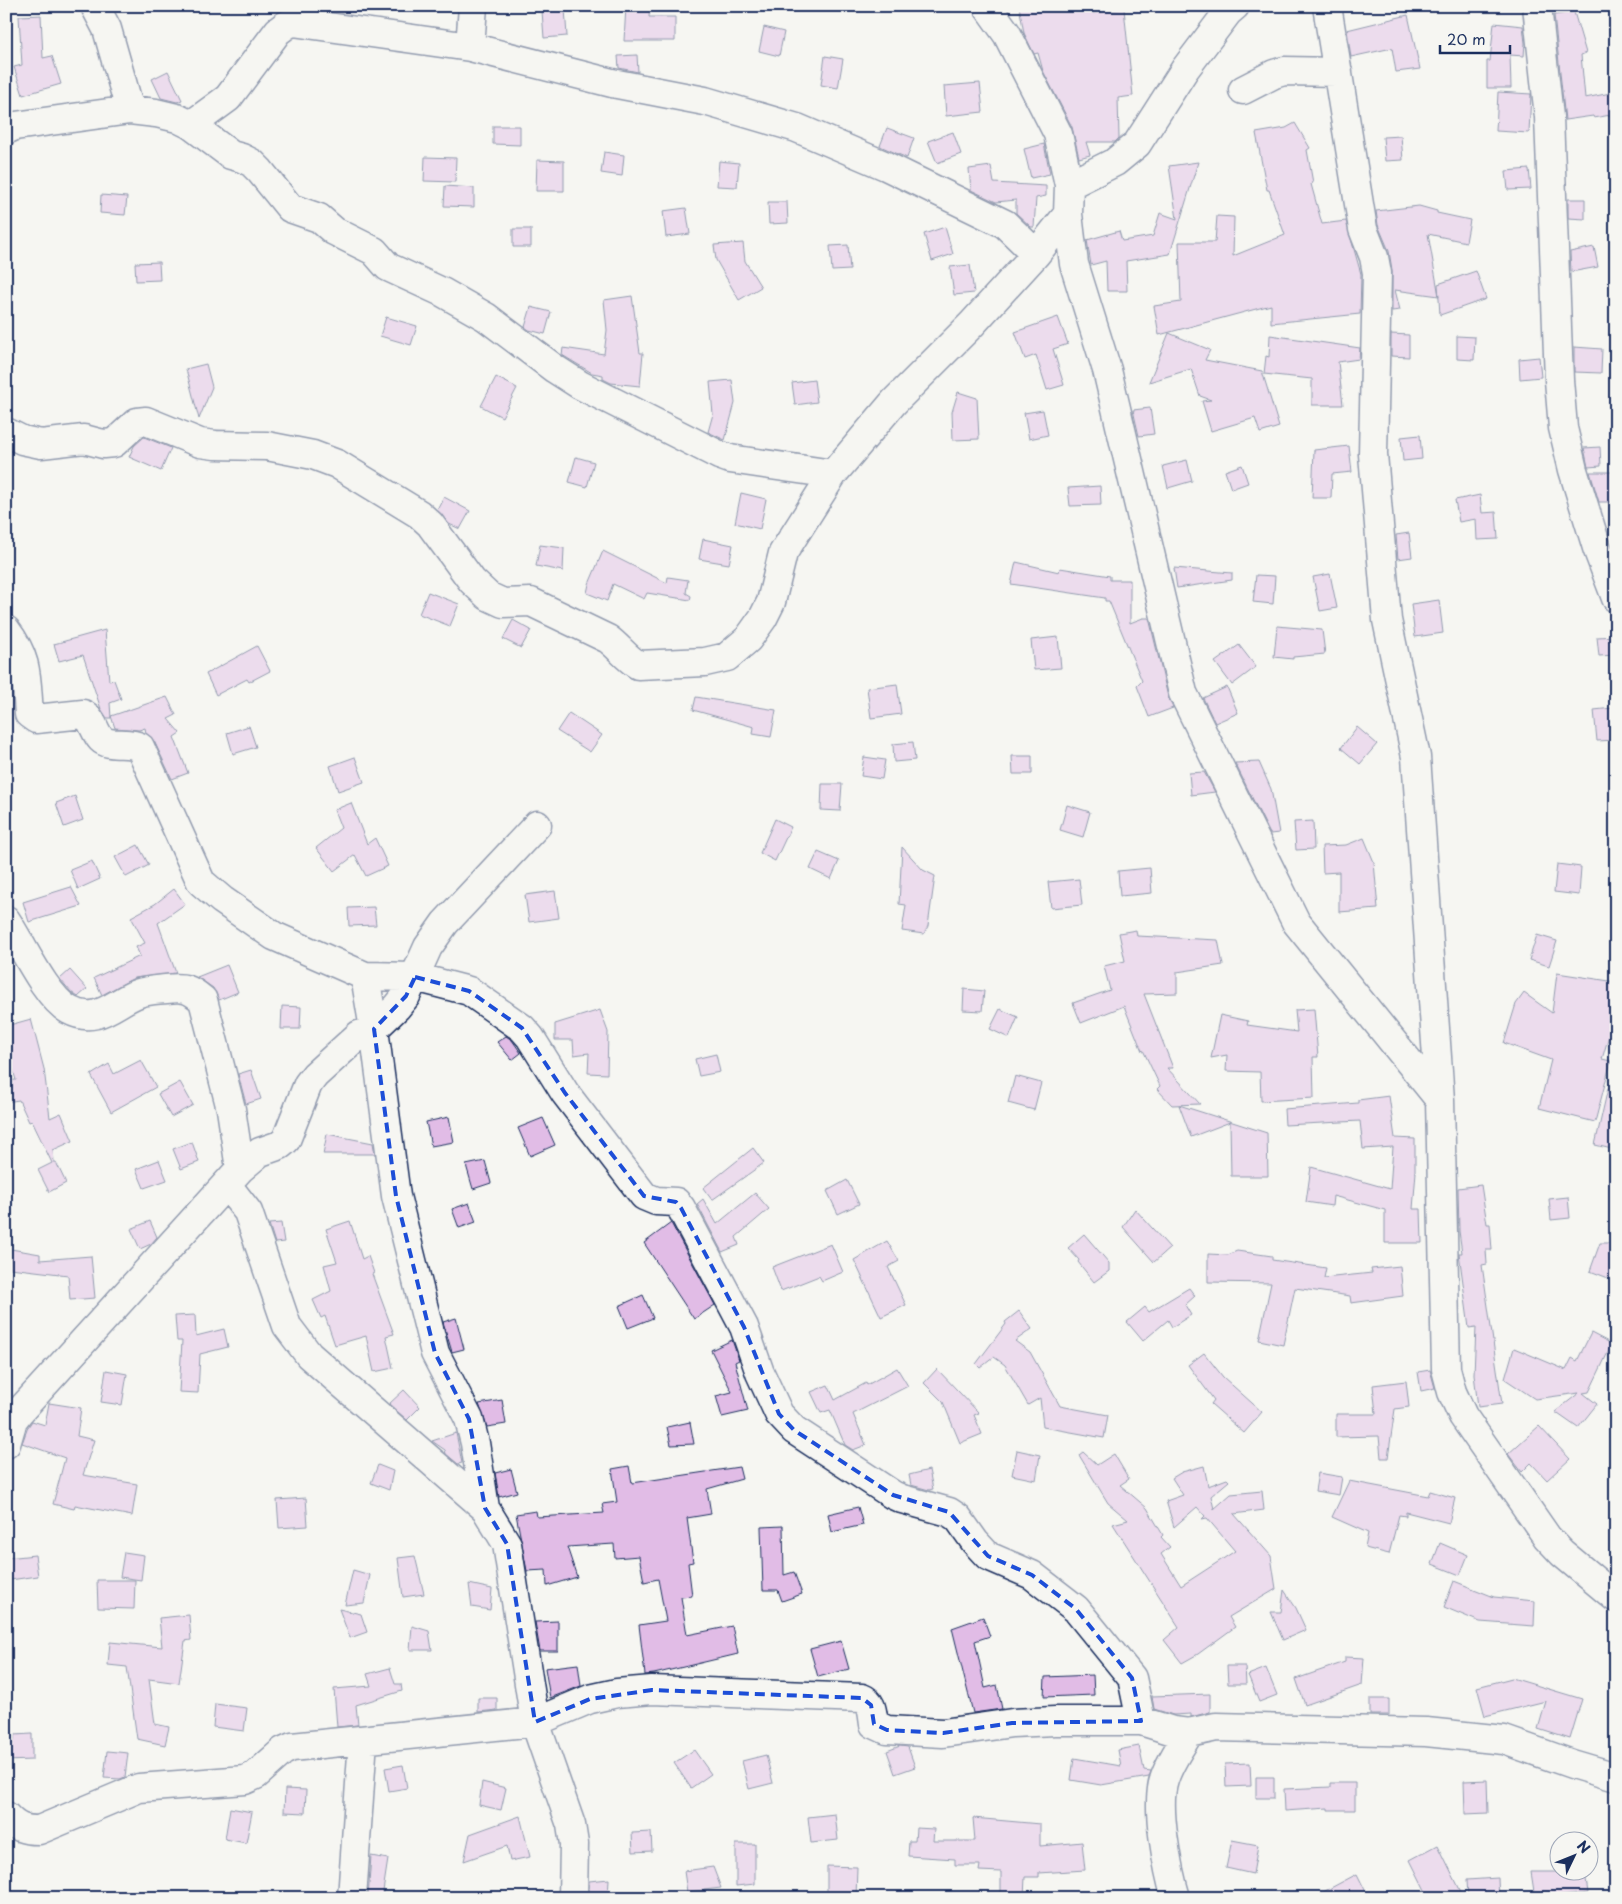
<svg xmlns="http://www.w3.org/2000/svg" width="1622" height="1904" viewBox="0 0 1622 1904" font-family="'Playpen Sans',sans-serif">
<rect width="100%" height="100%" fill="#f6f6f2"/>
<filter id="ink" filterUnits="userSpaceOnUse"><feTurbulence type="fractalNoise" baseFrequency=".02" numOctaves="2"/><feDisplacementMap in="SourceGraphic" scale="10" xChannelSelector="R" yChannelSelector="G"/><feConvolveMatrix kernelMatrix="1 2 1 2 8 2 1 2 1" color-interpolation-filters="sRGB"/></filter>
<g filter="url(#ink)">
<path fill="#e1bce6" stroke="#1b2f5e" d="M626,6H650L649,17H675V41H624Z
M1019,6H1093V13L1124,9L1133,96L1118,98L1119,138L1115,142H1086L1090,155L1079,158L1072,127L1043,71L1038,53L1034,54L1024,33Z
M565,9L567,36L544,38L542,11Z
M1574,12L1586,53L1581,55L1585,98L1616,92V114L1594,118L1593,116L1565,120L1554,15Z
M41,15L43,58L52,56L61,84L23,95L14,67L22,65L19,16Z
M1408,15L1420,69L1396,72L1392,48L1351,57L1347,30Z
M1494,23L1523,26L1525,43L1524,56L1510,55L1511,88H1487V61H1490Z
M764,27L784,32L779,56L759,51Z
M637,55L638,72L619,68L618,56Z
M825,56L843,59L838,88L821,85Z
M168,71L182,100L177,102L161,98L152,79Z
M980,83L983,112L946,116L944,86Z
M1498,92L1531,94L1529,133L1496,131Z
M1295,123L1310,148L1307,150L1313,183L1311,184L1322,224L1346,221L1361,274L1360,314L1271,323V305L1159,335L1154,306L1181,302L1179,242H1215L1217,216L1234,217L1233,256L1285,235L1269,190H1267L1256,133L1286,128Z
M493,126H520V145L493,144Z
M887,128L914,138L907,158L880,146Z
M953,132L961,154L937,163L928,141Z
M1401,136L1403,160L1385,161L1383,137Z
M1044,144L1050,174L1031,178L1024,149Z
M604,152L624,155L622,176L601,173Z
M425,157L456,158L455,182L424,181Z
M537,160L564,161V191H536Z
M719,161L739,163L737,187L717,186Z
M1198,162L1170,254L1126,261L1127,291H1107L1106,261L1091,265L1087,240L1119,231L1122,241L1153,236L1160,213L1177,219L1169,166Z
M991,166L994,183L1046,186V196L1036,198L1034,227H1031L1016,213V200L996,202L971,190L969,169Z
M1529,169L1531,189L1508,190L1506,171Z
M445,186L474,188V207L444,206Z
M101,195L127,197L125,215L100,213Z
M1568,199H1585V219L1568,218Z
M768,202H787L788,223L769,224Z
M1419,206L1437,211V213L1470,220L1466,242L1428,234L1439,296L1395,290L1400,310L1392,311V270L1389,251L1378,225L1376,211Z
M686,208L690,234L666,237L663,211Z
M945,227L953,254L932,261L924,234Z
M513,229H531V247H513Z
M743,243L745,261L761,287L739,300L716,260L714,245Z
M848,245L850,270L832,271L830,246Z
M1594,247L1598,267L1571,272L1570,252Z
M159,262L160,280L136,281L135,263Z
M970,265L974,293L954,295L950,267Z
M1476,271L1486,299L1440,315L1438,284Z
M632,296L640,353H643L640,386L611,383L603,379V375L592,373L562,355L563,348L604,354L607,330L604,300Z
M531,307L551,312L545,334L529,330L525,327Z
M386,317L417,326L411,345L380,336Z
M1058,317L1068,344L1053,349L1064,385L1047,390L1036,355L1025,359L1015,332Z
M1169,333L1210,350L1205,360L1262,371L1279,427L1260,433L1255,418L1211,431L1202,401L1211,400L1200,396L1191,369L1149,382Z
M1391,334L1409,335V357L1391,356Z
M1270,335L1360,348L1359,359L1338,362L1343,405H1312V379L1264,374L1266,356L1269,357Z
M1457,336L1475,337L1474,360L1457,359Z
M1574,347L1602,349L1601,373L1574,372Z
M1539,357L1541,377L1520,379L1519,359Z
M206,364L212,387L199,419L186,369Z
M496,377L517,388L502,417L481,406Z
M732,380L735,403L725,440L708,432L713,414L710,382Z
M814,380L817,402L795,405L792,383Z
M958,392L977,398L979,439L953,440L952,412Z
M1150,408L1154,434L1139,436L1133,410Z
M1043,410L1048,435L1029,439L1024,413Z
M1420,435L1422,459L1403,461L1401,437Z
M144,437L171,448L161,471L129,457L134,446Z
M1349,446L1352,472L1332,474L1331,498H1312L1314,450Z
M1600,447L1601,466L1588,467L1584,448Z
M576,457L594,462L587,487L569,482Z
M1187,460L1192,481L1168,488L1163,466Z
M1242,465L1248,483L1231,489L1225,471Z
M1590,472H1616V502H1599Z
M1100,486L1101,505L1070,506L1068,488Z
M741,493L766,499L760,529L735,523Z
M1480,495L1482,513L1496,512L1498,539L1477,540L1476,519L1459,522L1455,500Z
M444,497L470,511L460,529L449,524L437,510Z
M1409,533L1412,557L1398,559L1396,535Z
M703,539L733,545L729,564L699,559Z
M540,545L564,548L563,571L536,566Z
M603,551L667,583L668,577L688,580L686,593L691,596L690,600L647,593L644,599L613,584L607,601L587,593L589,584Z
M1016,562L1059,572L1060,568L1110,576V580H1130V623L1143,618H1149L1168,697L1173,708L1149,717L1137,686L1142,681L1109,601H1105V598L1011,584Z
M1174,568L1232,573V580L1177,588Z
M1330,574L1337,608L1320,611L1313,577Z
M1256,575L1275,576L1273,604L1253,602Z
M428,592L459,604L450,626L419,614Z
M1439,600L1443,633L1415,637L1411,604Z
M513,620L531,630L521,648L503,639Z
M1277,626L1322,630L1325,654L1293,657V659L1274,657Z
M105,630L109,681L114,680L121,699L110,703L111,718H107L101,709L83,655L59,661L54,644Z
M1616,636V655L1599,656L1597,637Z
M1058,637L1061,668L1034,670L1031,640Z
M1239,645L1256,667L1232,685L1215,662Z
M257,646L270,671L249,682L247,679L216,695L206,674Z
M897,684L901,714L871,718L867,688Z
M1227,687L1238,713L1215,723L1203,698Z
M167,697L176,715L168,719L180,733L174,737L188,773L172,779L154,741L146,733L145,728L139,730L115,728L111,716Z
M696,697L776,710L771,737L753,734L754,727L693,710Z
M1613,708L1616,740L1597,741L1594,710Z
M569,713L602,735L590,752L557,731Z
M249,726L256,747L233,754L227,733Z
M1357,727L1377,744L1360,764L1341,748Z
M913,742L915,760L894,762L893,744Z
M1012,756H1032V774H1013Z
M355,757L364,782L338,791L330,766Z
M864,757L885,760L882,779L861,776Z
M1259,762L1271,789L1279,833L1270,834L1235,763Z
M1204,772L1215,792L1191,795L1189,773Z
M822,784H842L840,811L821,810Z
M75,796L83,820L64,827L56,803Z
M351,803L367,844L375,838L388,866L366,876L355,855L334,871L316,848L341,828L334,810Z
M1067,805L1090,812L1083,837L1060,830Z
M775,819L791,827L775,861L760,853Z
M1313,821L1314,849L1296,850L1294,822Z
M1364,838L1374,862L1378,909L1339,912V872L1323,873L1322,846L1346,845Z
M138,845L149,865L126,877L115,857Z
M902,847L923,870L935,876L928,926L924,934L902,931L906,905L899,904Z
M818,852L839,861L831,879L810,869Z
M92,861L100,879L78,889L70,870Z
M1557,864L1581,867L1579,895L1554,892Z
M1150,868L1152,893L1120,896L1118,871Z
M1079,879L1082,905L1051,908L1048,882Z
M71,887L81,906L29,922L23,902Z
M174,889L185,904L158,923L176,973L134,978L102,995L94,978L140,956L136,947L145,943L131,917L155,904Z
M555,891L559,918L529,922L525,895Z
M374,907L376,925L349,926L348,908Z
M1136,930L1137,936L1218,940L1223,965L1177,972V993L1144,994L1173,1068H1167L1200,1104L1172,1105L1157,1089L1160,1086L1143,1050L1142,1051L1124,1006L1081,1023L1073,1003L1110,990L1104,966L1125,961L1119,933Z
M1537,935L1557,941L1549,966L1529,960Z
M227,965L238,992L219,1000L213,988L197,977Z
M70,970L87,989L78,997L71,992L60,979Z
M1557,973L1616,982V1012L1602,1059L1611,1061L1595,1122L1539,1108L1551,1060L1504,1043L1516,1004L1524,993L1552,1013Z
M964,989L984,991L982,1011L963,1010Z
M282,1006L301,1007L300,1029H281Z
M1000,1009L1018,1017L1009,1038L990,1029Z
M1314,1009L1318,1057H1313L1314,1098L1261,1101L1260,1072L1226,1071L1227,1055L1211,1058L1220,1015L1248,1021L1247,1025L1297,1032L1295,1010Z
M600,1010L608,1032L607,1074L588,1073L589,1053L574,1055L573,1040H555V1024Z
M31,1019L44,1069L50,1118L61,1113L73,1141L53,1150L54,1162H56L66,1183L49,1192L38,1170L52,1163L32,1121L29,1122L19,1100L6,1102V1081L16,1080L6,1047V1026Z
M506,1036L512,1040L521,1053L512,1060L497,1042Z
M716,1054L720,1072L699,1076L695,1059Z
M141,1060L156,1087L111,1112L91,1075L109,1064L114,1074Z
M251,1070L261,1099L246,1104L238,1074Z
M1015,1076L1041,1083L1034,1110L1008,1103Z
M180,1082L193,1105L171,1117L158,1094Z
M1608,1088L1616,1089V1150L1595,1145Z
M1389,1096L1395,1138L1415,1139V1172H1416L1413,1209H1421L1422,1243H1385V1210L1333,1196L1332,1206L1306,1202L1311,1167L1390,1189L1393,1147L1363,1149L1360,1121L1285,1125L1284,1109L1358,1103V1100Z
M1179,1105L1267,1133L1268,1176H1231L1230,1122L1191,1137Z
M449,1117L454,1142L431,1146L426,1122Z
M543,1118L555,1145L530,1156L518,1128Z
M327,1134L373,1143L375,1154H323Z
M192,1142L199,1162L181,1169L173,1149Z
M753,1148L764,1163L712,1200L703,1188Z
M159,1160L167,1180L144,1188L136,1169Z
M485,1161L491,1183L473,1189L466,1165Z
M847,1180L859,1204L838,1214L827,1191Z
M1481,1185L1487,1224H1490L1492,1250H1486L1487,1264L1482,1265L1502,1404L1478,1407L1474,1374L1476,1327L1469,1328L1459,1253H1462L1459,1231L1458,1188Z
M755,1193L769,1209L736,1237L739,1245L722,1252L697,1204L703,1199L717,1224Z
M1568,1197L1570,1218L1551,1220L1549,1199Z
M469,1203L476,1222L459,1228L452,1209Z
M1135,1209L1170,1248L1154,1262L1123,1227Z
M150,1221L157,1237L151,1244L140,1249L131,1229Z
M350,1221L362,1259L368,1256L374,1273L372,1274L394,1334L386,1336L393,1368L374,1372L366,1336L335,1345L325,1316L321,1318L313,1300L331,1291L324,1265L337,1262L326,1229Z
M281,1223L284,1242L275,1243L269,1224Z
M671,1223L715,1305L694,1319L644,1243Z
M1084,1234L1109,1263V1271L1094,1282L1078,1262L1079,1260L1068,1248Z
M887,1241L899,1261L888,1267L906,1305L881,1317L854,1260Z
M1600,1243H1608L1616,1246V1281L1590,1271Z
M831,1244L843,1272L822,1281L819,1276L781,1291L772,1267Z
M11,1249L40,1254V1260L91,1256L95,1298L70,1300L68,1275L10,1268Z
M1237,1251L1272,1256V1260L1326,1268L1324,1278L1372,1273L1371,1269L1400,1266L1403,1296L1351,1303L1350,1296L1295,1288L1283,1345L1259,1340L1271,1283L1208,1282V1254L1228,1255Z
M1189,1288L1195,1296L1185,1305L1191,1315L1172,1327L1168,1320L1143,1341L1127,1322L1145,1307L1149,1312Z
M643,1295L653,1318L628,1328L619,1306Z
M1019,1311L1032,1329L1015,1341L1030,1352L1060,1406L1108,1415L1104,1438L1043,1427L1040,1398L1028,1405L1005,1365L994,1357L980,1368L976,1364L1006,1324L1005,1322Z
M195,1315L196,1336L224,1329L228,1347L200,1354L198,1393L179,1392L182,1341H177L175,1316Z
M456,1318L464,1349L452,1352L443,1322Z
M1591,1333L1612,1344L1589,1392L1583,1393L1597,1404L1578,1428L1555,1412L1579,1393L1535,1399L1505,1379L1514,1348L1566,1370L1572,1358L1577,1361Z
M732,1340L739,1360L735,1362L748,1411L722,1417L716,1396L732,1392L711,1350Z
M1204,1353L1223,1377L1262,1412L1244,1433L1211,1404L1214,1400L1188,1365Z
M897,1368L908,1386L853,1414L866,1445L853,1450L845,1445L830,1410L821,1413L811,1392L828,1385L835,1400L866,1383L867,1385Z
M937,1369L979,1413L974,1415L982,1434L960,1443L943,1402L924,1383Z
M106,1370L127,1374L122,1405L101,1402Z
M1430,1370L1435,1388L1421,1391L1418,1372Z
M1406,1381L1409,1407L1395,1409L1388,1458H1381L1379,1436L1336,1437V1414H1376L1373,1385Z
M404,1390L420,1407L407,1420L389,1404Z
M502,1400L506,1424L487,1427L479,1404Z
M49,1403L81,1408L77,1436L94,1440L83,1475L137,1484L132,1516L75,1505L74,1509L53,1504L65,1458L22,1443L28,1427L32,1421L45,1425Z
M690,1422L694,1444L671,1445L667,1427Z
M1539,1426L1570,1459L1547,1480L1531,1463L1522,1472L1508,1454Z
M456,1433L462,1463L458,1464L446,1454L445,1450L432,1441Z
M1017,1450L1040,1455L1036,1480L1012,1475Z
M1083,1452L1097,1465L1114,1454L1129,1479L1120,1485L1147,1508L1163,1535L1161,1537L1170,1547L1161,1554L1181,1586L1235,1551L1207,1518L1202,1519L1205,1516L1197,1507L1174,1527L1166,1501L1183,1495L1172,1478L1182,1472L1204,1466L1208,1486L1227,1479L1229,1481L1211,1496L1214,1509L1231,1494L1262,1491L1264,1510L1234,1514L1271,1556L1276,1589L1229,1617L1235,1627L1198,1654L1182,1663L1164,1640L1179,1627L1113,1524L1128,1520L1108,1503L1079,1455Z
M378,1465L393,1471L389,1490L371,1483Z
M629,1466L632,1483L739,1467L742,1479L707,1489L711,1514L687,1518L693,1562L688,1563L692,1596L681,1597L687,1635L732,1626L738,1654L654,1674L645,1675L639,1625L666,1621L658,1579L644,1582L639,1556L615,1558L614,1544L567,1547L577,1577L547,1586L546,1570L527,1571L516,1514L536,1511L537,1517L604,1513L602,1504L617,1502L612,1469Z
M511,1469L517,1492L499,1497L495,1473Z
M929,1470L933,1489L929,1490L911,1485L909,1475Z
M1318,1473L1342,1477L1339,1495L1315,1491Z
M1349,1481L1428,1496L1430,1491L1455,1498L1449,1523L1406,1512V1516L1399,1515L1389,1554L1365,1548L1368,1533L1332,1517Z
M306,1498L308,1526L279,1528L277,1500Z
M858,1507L863,1525L832,1532L828,1514Z
M783,1526L784,1575L794,1572L802,1594L782,1601L778,1590H763L761,1527Z
M1440,1543L1468,1555L1460,1575L1432,1564Z
M124,1552L144,1555L141,1580L120,1577Z
M35,1555L38,1576L10,1580L7,1558Z
M415,1556L424,1594L403,1597L398,1558Z
M353,1570L370,1575L364,1603L345,1605Z
M97,1580H135L134,1609L98,1608Z
M1454,1581L1494,1597L1535,1601L1534,1626L1480,1622L1444,1607Z
M469,1584L492,1589L490,1610L472,1607Z
M1284,1590L1296,1608L1306,1630L1283,1640L1271,1612H1281Z
M339,1609L361,1614L367,1632L350,1638Z
M189,1615L191,1640L185,1641L179,1683L149,1679L155,1724L169,1727L165,1745L137,1739L127,1667L108,1665L110,1642L162,1647L159,1618Z
M983,1617L990,1636L975,1641L985,1688L997,1685L1002,1709L973,1713L952,1628Z
M558,1621V1651H540L535,1622Z
M412,1626L429,1631L432,1650H410Z
M841,1641L849,1669L818,1677L810,1649Z
M1345,1657L1364,1658L1362,1685L1305,1705L1296,1679L1345,1662Z
M578,1664L581,1686L550,1698L545,1668Z
M1227,1666H1245L1246,1684H1228Z
M390,1668L395,1684H401L402,1691L356,1705L358,1725L337,1727L334,1689L371,1686L367,1674Z
M1266,1668L1277,1695L1259,1702L1248,1675Z
M1093,1675L1094,1695L1044,1697L1045,1677Z
M1512,1678L1582,1699L1570,1739L1538,1729L1546,1701L1485,1716L1477,1687Z
M1210,1694V1712L1191,1717V1714L1173,1715L1154,1709L1152,1696Z
M478,1698H497V1710L478,1712Z
M1370,1699H1389V1715H1370Z
M215,1704L247,1708L244,1731L213,1727Z
M32,1734V1760L6,1761V1742L14,1741V1735Z
M900,1746L908,1747L915,1767L895,1774L887,1751Z
M1139,1746L1144,1770L1151,1771L1149,1777L1101,1785L1071,1780L1074,1758L1121,1766L1118,1750Z
M694,1750L711,1774L691,1788L674,1763Z
M107,1751L128,1753L125,1777L120,1779L104,1778Z
M766,1755L773,1783L749,1789L742,1761Z
M1250,1763L1251,1786L1226,1787L1225,1764Z
M403,1765L407,1788L389,1791L385,1768Z
M1256,1777H1274V1798H1256Z
M1487,1780L1488,1813L1465,1814L1464,1781Z
M482,1782L506,1788L501,1810L479,1805Z
M1331,1783H1355V1810H1328V1808L1285,1811L1284,1789L1331,1787Z
M285,1789L306,1790L305,1813L284,1812Z
M230,1808L252,1812L246,1843L225,1839Z
M835,1814L838,1840L811,1843L808,1817Z
M520,1816L530,1857L510,1861L507,1846L464,1861L470,1834Z
M973,1818L1040,1824V1846L1082,1842L1085,1870L1039,1873V1877H1025L1024,1898H1001V1872L979,1871L980,1865H955V1859L908,1856L909,1841H915L916,1828L934,1829L933,1841H975Z
M651,1832L652,1851L633,1852L632,1833Z
M1232,1840L1258,1845L1253,1874L1226,1868Z
M736,1844H755V1884L736,1886Z
M1438,1845L1464,1898H1429L1410,1860Z
M371,1856L388,1859L382,1898H368Z
M827,1866L857,1867L856,1898H827Z
M713,1867L721,1888L687,1892L684,1871Z
M1531,1872H1585L1588,1893L1561,1896V1898H1535Z
M1357,1874L1369,1898H1312Z
M1498,1878L1499,1898H1468L1467,1880Z
M609,1879L608,1898L589,1897V1881Z"/>
<g fill="none" stroke-linecap="round" stroke-linejoin="round">
<defs>
<path id="minor" d="M95,6L107,29L130,110
M987,6L1007,34L1058,134L1069,185L1068,214L1074,264L1107,370L1183,693L1296,922L1440,1100L1446,1369L1452,1392L1463,1416L1547,1537L1562,1553L1616,1598
M1327,6L1363,229L1374,257L1377,273L1373,454L1387,620L1416,757L1440,1100
M1537,6L1549,117L1559,380L1563,428L1573,470L1597,548L1616,598
M470,47L473,6
M1243,90L1274,74L1284,71L1338,72
M191,125L228,98L278,31L286,25L293,22L470,47L612,83L705,101L797,128L886,166L1005,224L1036,254
M6,130L15,126L130,110L156,113L177,118L191,125L231,155L242,158L252,163L260,171L290,208L319,218L334,231L374,251L388,267L442,292L486,317L555,369L580,385L719,455L730,459L833,474
M1069,185L1115,162L1137,144L1185,69L1228,12L1235,6
M6,432L22,440L41,444L84,439L103,444L114,443L137,422L146,421L200,443L215,445L267,446L313,455L337,464L419,514L430,524L472,581L488,596L503,603L531,602L608,639C619,647 626,658 638,665L705,662L727,657L748,639L763,618L771,602L783,553L833,474L894,402L972,324L1036,254L1068,214
M6,630C29,660 26,678 29,714L36,719L83,714C93,718 94,732 101,739C109,747 129,741 140,747L201,882L222,900L274,936L365,976L415,977L469,991L522,1028L530,1037L565,1093L644,1196L656,1201L676,1202L681,1208L744,1327L760,1373L779,1414L794,1430L893,1495L902,1499L949,1512L958,1518L975,1542L988,1556L1032,1575L1076,1609L1132,1678L1141,1721
M6,920C22,944 45,996 69,1010C98,1026 115,1001 139,993C148,990 157,990 166,989C184,987 189,988 203,1000L231,1109L240,1169
M365,976L374,1029L396,1196L435,1353L469,1419L475,1443L485,1508
M227,1185L248,1212L287,1326L309,1355L485,1508L507,1544L535,1722L571,1825L574,1844L573,1898
M6,1444L13,1420L20,1411L240,1169L260,1152L280,1145L286,1140L308,1084L315,1075L359,1035L374,1029L397,1007L406,996L428,947L445,923L537,825
M6,1816C17,1828 24,1830 39,1830L139,1788L245,1780L256,1775L283,1751L292,1747L535,1722L590,1699L617,1693L652,1690L862,1698C873,1702 872,1713 874,1724L887,1730L943,1733L1012,1723L1055,1721H1141L1173,1731L1189,1733L1216,1727L1426,1732L1504,1740L1572,1764L1616,1777
M352,1898L363,1740
M1176,1898C1168,1871 1155,1807 1164,1780C1169,1763 1180,1748 1189,1733"/>
</defs>
<use href="#minor" stroke="#1b2f5e" stroke-width="31"/>
<use href="#minor" stroke="#f6f6f2" stroke-width="28"/>
</g>
</g>
<path d="M0 0H1622V1904H0ZM415,977L469,991L522,1028L565,1093L644,1196L676,1202L681,1208L744,1327L779,1414L794,1430L893,1495L949,1512L988,1556L1032,1575L1076,1609L1132,1678L1141,1721L1012,1723L943,1733L887,1730L874,1724L871,1705L862,1698L652,1690L590,1699L535,1722L507,1544L485,1508L469,1419L435,1353L396,1196L374,1029L406,996Z" fill="#f6f6f2" fill-opacity=".55" fill-rule="evenodd"/>
<path fill="none" stroke="#1d4ed8" stroke-width="4" stroke-dasharray="10 6" stroke-linejoin="round" d="M415,977L469,991L522,1028L565,1093L644,1196L676,1202L681,1208L744,1327L779,1414L794,1430L893,1495L949,1512L988,1556L1032,1575L1076,1609L1132,1678L1141,1721L1012,1723L943,1733L887,1730L874,1724L871,1705L862,1698L652,1690L590,1699L535,1722L507,1544L485,1508L469,1419L435,1353L396,1196L374,1029L406,996Z"/>
<rect width="1622" height="1904" fill="none" stroke="#f6f6f2" stroke-width="25"/>
<rect x="12" y="12" width="1597" height="1879" fill="none" stroke="#1b2f5e" stroke-width="2" filter="url(#ink)"/>
<g transform="translate(1574 1856) rotate(47)"><circle r="24" fill="#f6f6f2" stroke="#9ea6b7"/>
<path d="M0-4L9 19L0 12L-9 19Z" fill="#1b2f5e"/>
<text y="-8" font-size="14" font-weight="bold" text-anchor="middle" fill="#1b2f5e">N</text>
</g>
<path d="M1440 45v8h70v-8" fill="none" stroke="#1b2f5e" stroke-width="2.5"/>
<text x="1447" y="45" font-size="15" fill="#1b2f5e" stroke="#f6f6f2" stroke-width="4" paint-order="stroke">20 m</text>
</svg>
